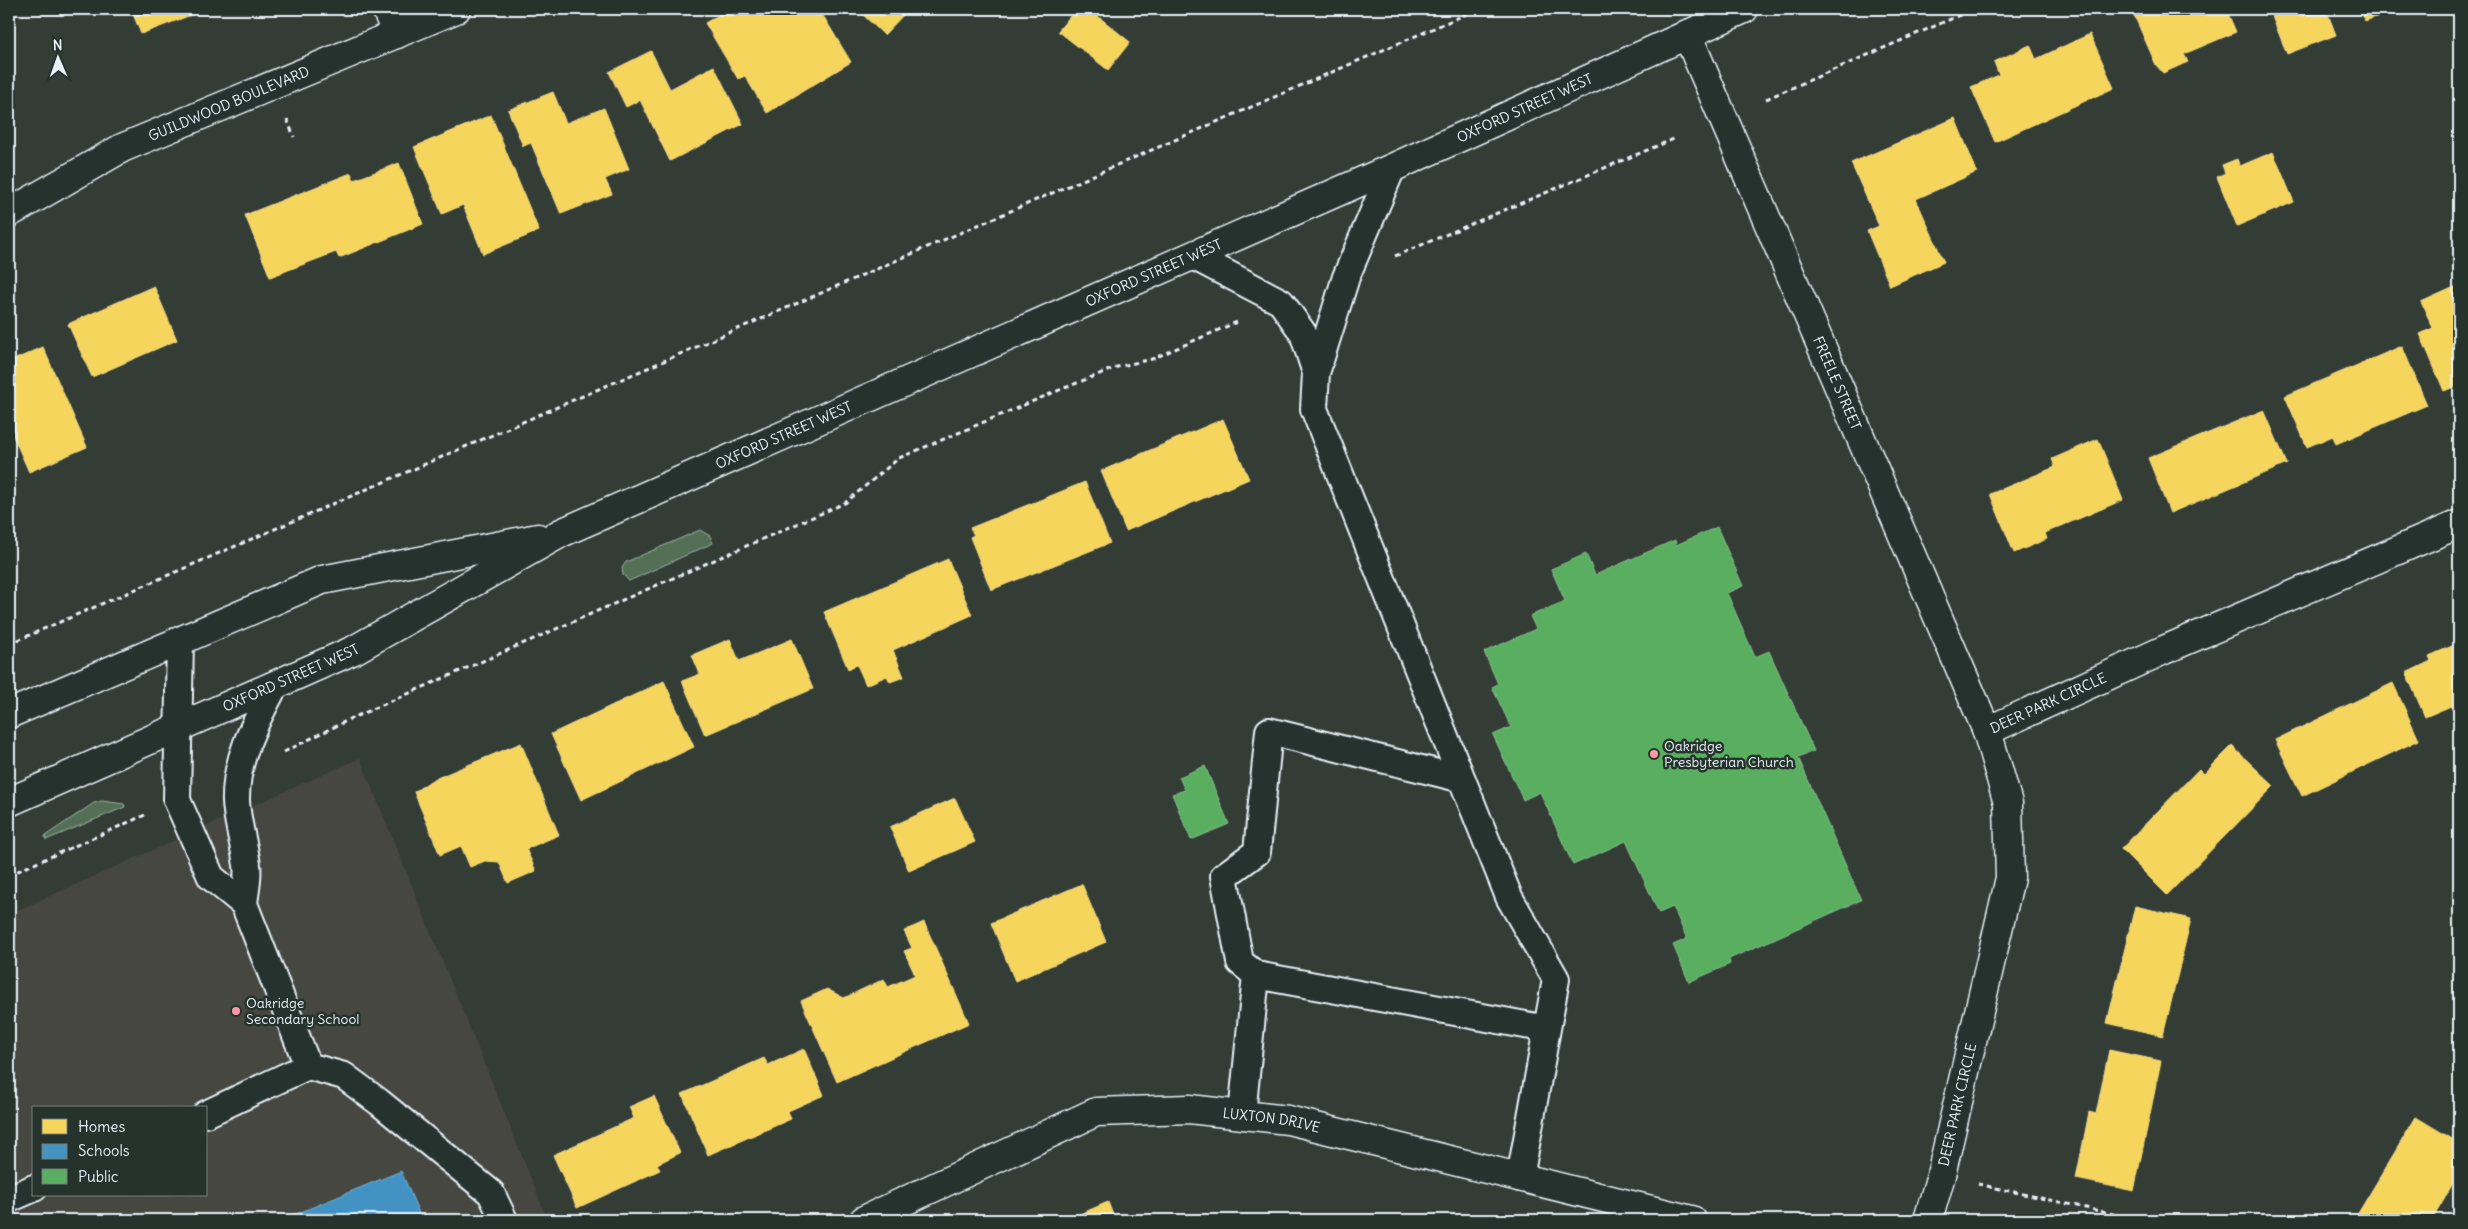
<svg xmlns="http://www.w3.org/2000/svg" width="2468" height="1229" viewBox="0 0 2468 1229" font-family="Delius,sans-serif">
<rect width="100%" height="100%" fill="#343c36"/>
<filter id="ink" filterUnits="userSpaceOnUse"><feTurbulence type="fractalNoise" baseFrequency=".02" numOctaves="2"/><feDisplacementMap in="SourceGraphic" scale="10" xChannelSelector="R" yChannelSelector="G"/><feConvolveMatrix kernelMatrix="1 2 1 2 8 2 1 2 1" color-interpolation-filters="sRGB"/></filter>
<g filter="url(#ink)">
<path fill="#454740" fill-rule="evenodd" d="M360,758L548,1220H9V914ZM34,1108H206V1195H34Z"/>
<path fill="#536f56" stroke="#9eb0a7" d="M700,530L710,536L713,543L629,581L623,575L622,568L626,562Z
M102,801L124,804L125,807L46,840L45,836L94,803Z"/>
<path fill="#f6d55c" stroke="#f2dd8b" d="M131,9H207L141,34Z
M729,9H753L755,12L761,9H819L851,62L767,113L745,76L738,79L705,23Z
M857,9H909L884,35Z
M1076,9H1089L1130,42L1108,70L1058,31Z
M2147,9H2226L2236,32L2184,54L2188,62L2163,73L2156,65L2134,15Z
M2269,9H2326L2336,35L2287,54Z
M2360,9H2398L2365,21Z
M2090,34L2114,88L1995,142L1971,87L1999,75L1994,62L2030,45L2036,59Z
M651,51L670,89L714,66L743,124L670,161L640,100L626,107L609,72Z
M553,92L566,123L604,108L629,169L605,179L612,194L561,214L531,143L523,146L508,110Z
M491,115L539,231L483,254L463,205L442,214L414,147Z
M1955,118L1977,172L1916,199L1944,262L1890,286L1867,231L1879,226L1851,163Z
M2273,152L2294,202L2237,226L2217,177L2225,173L2222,165L2237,159L2240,166Z
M399,163L423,224L339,258L336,252L270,277L245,215L351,173L354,180Z
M2459,285V385L2444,391L2420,334L2433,328L2421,302Z
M154,286L177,340L92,377L68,324Z
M2402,346L2427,405L2336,444L2333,436L2307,447L2285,396Z
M43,347L87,447L29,472L9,427V362Z
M2264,410L2287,464L2170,513L2148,458Z
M1223,419L1249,479L1126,531L1101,471Z
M2098,439L2123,500L2045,533L2047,539L2014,553L1990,494L2055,467L2052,459Z
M1085,482L1110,543L991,590L970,537L974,535L970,528Z
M948,559L972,615L893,650L904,677L890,682L887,676L866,685L857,665L848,669L824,612Z
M730,639L739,661L792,639L813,689L705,735L682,681L700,674L692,655Z
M2459,643V708L2453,711L2451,706L2425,717L2406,673L2431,661L2429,656Z
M664,681L694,747L581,800L551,734Z
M2393,683L2419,740L2302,796L2275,740Z
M521,743L559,835L526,849L536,871L508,883L499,862L485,861L470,867L461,846L440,855L414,792L432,780Z
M2232,746L2274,786L2167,895L2121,849L2199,769L2204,774Z
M955,798L975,842L909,871L890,827Z
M1082,884L1106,942L1015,981L991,923Z
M2135,906L2191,919L2163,1036L2107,1023Z
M924,922L969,1023L837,1082L801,1001L827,989L844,998L884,979L888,987L915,975L904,951L912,948L904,931Z
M804,1049L824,1095L788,1111L791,1119L708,1155L682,1094L764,1058L768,1065Z
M2109,1050L2161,1061L2134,1191L2076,1179L2089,1112L2096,1114Z
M654,1096L680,1153L657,1164L660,1170L577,1208L553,1155L634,1118L629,1107Z
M2416,1117L2459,1143V1174L2432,1220H2365L2357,1215Z
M1108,1202L1115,1220H1066Z"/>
<path fill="#4393c3" stroke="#74afd3" d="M401,1171L422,1220H281Z"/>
<path fill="#5aae61" stroke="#85c28e" d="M1717,527L1743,586L1727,593L1755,657L1769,651L1814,751L1798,757L1861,900L1729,959L1730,964L1689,982L1673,945L1687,939L1673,907L1659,913L1626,841L1573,865L1540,792L1523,800L1493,735L1511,727L1492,687L1498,684L1484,652L1536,629L1530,616L1565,601L1551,569L1586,554L1595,575L1675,540L1676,545Z
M1205,766L1229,824L1191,840L1172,794L1185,790L1179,777Z"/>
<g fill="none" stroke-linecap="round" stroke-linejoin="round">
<defs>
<path id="service" d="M1392,168L1346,277L1316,373L1314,409L1509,897L1556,979L1520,1178
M1193,256L1281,302L1303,333L1316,373
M180,640L177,800L211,877L244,904L308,1066L206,1114
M244,904C245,892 249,877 247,865C244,843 237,823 236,801C235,758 256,721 275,685
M1256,975L1547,1029
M308,1066L344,1076L379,1102L491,1193L504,1220
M1242,1115L1256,975L1240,962L1224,876L1257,852L1269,731L1462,779
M9,1199L34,1188"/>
<g id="minor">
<path d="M386,9L397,34"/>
<path id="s1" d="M1687,34L1987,731"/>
<path id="s2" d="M864,1220L1096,1112L1189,1109L1288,1120L1692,1220"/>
<path id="s3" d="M1928,1220L1941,1175L2010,878L2008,803L1987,731L2164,650L2459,524"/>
</g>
<g id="tertiary">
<path id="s4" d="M9,213L122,148L456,9"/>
</g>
<g id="secondary">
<path d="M9,714L322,580L538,538"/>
<path id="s5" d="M9,802L354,650L561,533L1392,168L1744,9"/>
</g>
</defs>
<use href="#service" stroke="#e8f1f8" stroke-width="30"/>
<use href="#minor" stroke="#e8f1f8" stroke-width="31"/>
<use href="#tertiary" stroke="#e8f1f8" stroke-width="31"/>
<use href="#secondary" stroke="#e8f1f8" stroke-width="31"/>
<path stroke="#e8f1f8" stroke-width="3" stroke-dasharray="5 4" stroke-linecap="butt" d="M1766,99L1974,9
M287,119L294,137
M1395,256L1676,138
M9,644L1478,9
M284,752L350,719L845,503L899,458L1062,389L1117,367L1152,359L1237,322
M9,875L145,815
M1978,1184L2140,1220"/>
<use href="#service" stroke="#26332d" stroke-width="26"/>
<use href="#minor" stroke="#26332d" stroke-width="28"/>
<use href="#tertiary" stroke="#26332d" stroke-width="28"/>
<use href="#secondary" stroke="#26332d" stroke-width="28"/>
</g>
</g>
<g fill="#ff9aa2" stroke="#26332d" stroke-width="2">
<circle cx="1654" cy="754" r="5"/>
<circle cx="236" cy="1011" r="5"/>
</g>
<g text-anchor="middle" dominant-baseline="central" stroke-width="5" stroke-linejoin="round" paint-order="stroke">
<g font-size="14" fill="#e8f1f8" stroke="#26332d">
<text stroke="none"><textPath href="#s4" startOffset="246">GUILDWOOD BOULEVARD</textPath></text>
<text stroke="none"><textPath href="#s5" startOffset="1668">OXFORD STREET WEST</textPath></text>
<text stroke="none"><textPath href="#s5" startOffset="1262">OXFORD STREET WEST</textPath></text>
<text stroke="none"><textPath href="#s1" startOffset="380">FREELE STREET</textPath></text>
<text stroke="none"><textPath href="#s5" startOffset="858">OXFORD STREET WEST</textPath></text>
<text stroke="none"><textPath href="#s5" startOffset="308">OXFORD STREET WEST</textPath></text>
<text stroke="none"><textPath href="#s3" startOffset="569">DEER PARK CIRCLE</textPath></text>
<text stroke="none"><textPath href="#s3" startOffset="119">DEER PARK CIRCLE</textPath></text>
<text stroke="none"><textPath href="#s2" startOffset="432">LUXTON DRIVE</textPath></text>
</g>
<g font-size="14" fill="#e8f1f8" stroke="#26332d" text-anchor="start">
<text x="1664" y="746">Oakridge<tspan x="1664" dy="16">Presbyterian Church</tspan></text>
<text x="246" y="1003">Oakridge<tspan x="246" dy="16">Secondary School</tspan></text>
</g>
</g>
<rect width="2468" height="1229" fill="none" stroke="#26332d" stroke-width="30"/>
<rect x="15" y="15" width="2438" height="1199" fill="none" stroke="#e8f1f8" stroke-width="2" filter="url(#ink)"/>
<rect x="32" y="1106" width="175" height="90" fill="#26332d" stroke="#747f7e"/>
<rect x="42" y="1119" width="25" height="15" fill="#f6d55c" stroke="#747f7e"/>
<text x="78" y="1132" font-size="15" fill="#e8f1f8">Homes</text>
<rect x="42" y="1144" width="25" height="15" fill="#4393c3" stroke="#747f7e"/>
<text x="78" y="1156" font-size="15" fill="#e8f1f8">Schools</text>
<rect x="42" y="1169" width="25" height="15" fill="#5aae61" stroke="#747f7e"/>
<text x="78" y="1182" font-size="15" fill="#e8f1f8">Public</text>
<g transform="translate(58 58) rotate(358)" stroke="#26332d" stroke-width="4" paint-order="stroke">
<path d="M0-4L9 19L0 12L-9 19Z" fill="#e8f1f8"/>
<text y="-8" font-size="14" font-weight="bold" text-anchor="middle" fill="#e8f1f8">N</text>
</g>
</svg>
